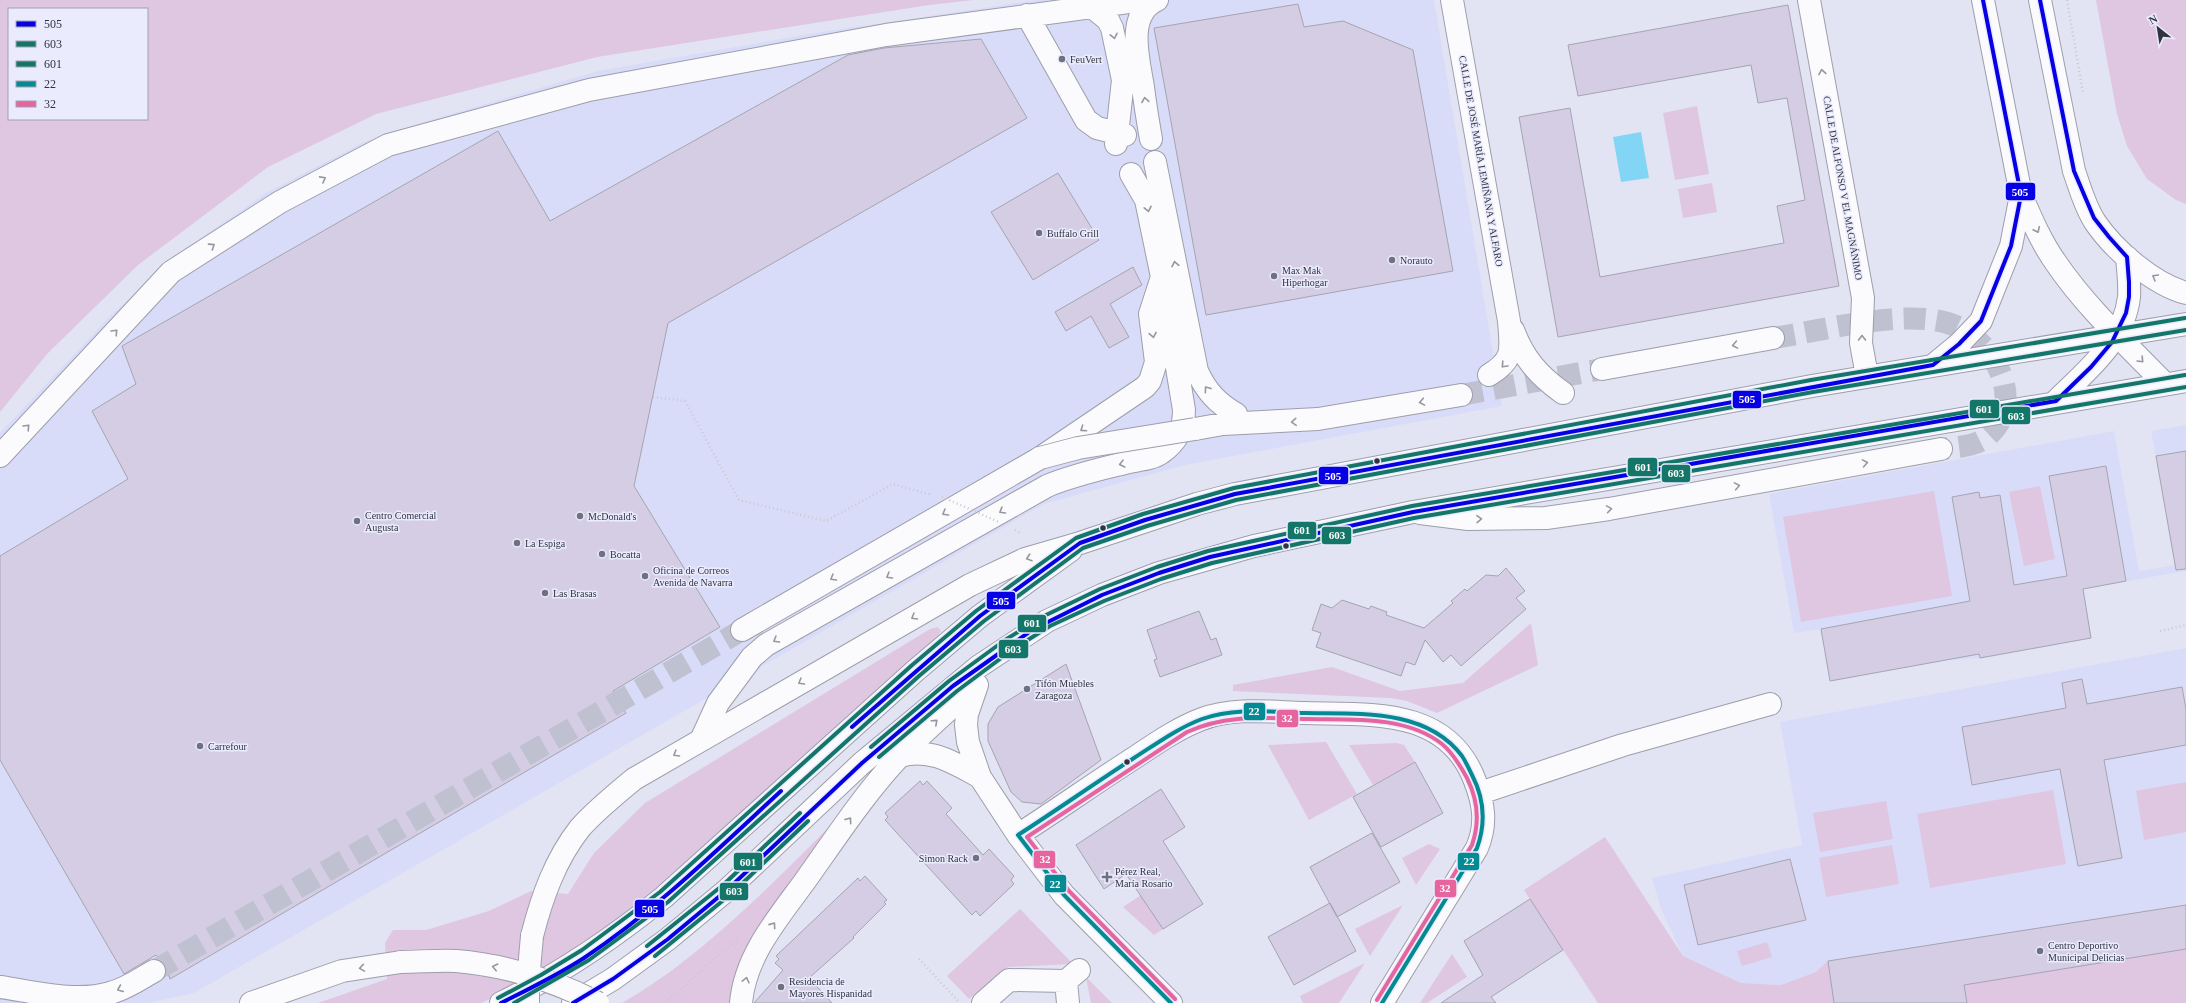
<svg xmlns="http://www.w3.org/2000/svg" width="2186" height="1003" viewBox="0 0 2186 1003" font-family="Georgia,serif">
<rect width="100%" height="100%" fill="#e2e4f4"/>
<path fill="#d9dcf8" d="M1037,0H1434L1502,406L1185,465L1044,504L194,993L148,1003H0V433L113,313L182,251L266,193L364,142L427,121L598,71L815,33Z
M2186,425V571L2083,589L2091,638L1980,658L1948,660L1830,681L1821,629L1794,633L1769,494L2114,431L2139,571L2152,569L2175,565L2151,431Z
M2186,648V905L1829,961L1816,972L1781,985L1741,983L1683,956L1661,909L1652,878L1802,845L1780,722Z"/>
<path fill="#dfc6e1" fill-rule="evenodd" d="M0,0H974L929,5L597,57L376,114L268,167L138,265L47,354L0,412ZM9,9H147V119H9Z
M2096,0H2186V204L2176,200L2147,179L2127,146L2117,114Z
M1697,106L1709,174L1675,180L1663,113Z
M1712,183L1717,212L1683,218L1678,189Z
M2040,486L2055,559L2024,566L2009,492Z
M1934,491L1952,596L1801,622L1783,517Z
M1531,623L1538,665L1437,713L1407,701L1391,698L1233,691V685L1332,667L1400,691L1463,683Z
M938,627L941,631L937,638L775,787L593,945L528,981L481,1003H318L387,979L385,943L393,930H426L456,921L489,911L531,891L568,894L594,853L645,803L930,629Z
M1326,742L1357,794L1309,820L1268,745Z
M1397,743L1404,745L1415,762L1373,785L1349,745Z
M2186,782V832L2144,840L2136,791Z
M2053,790L2066,864L1930,888L1917,814Z
M1886,801L1893,839L1820,852L1813,813Z
M844,812L737,1003H622C702,958 779,877 844,812Z
M1605,837L1683,956L1741,983L1781,985L1816,972L1828,961L2186,905V1003H1598L1524,890Z
M1429,844L1440,849L1416,885L1402,858Z
M1892,845L1899,884L1826,897L1819,858Z
M1141,895L1163,929L1154,935L1123,907Z
M1403,905L1370,956L1355,929Z
M1020,909L1073,964L1008,967L969,999L947,976Z
M1767,942L1772,957L1742,966L1737,951Z
M1452,954L1467,977L1427,1003H1420Z
M1365,963L1339,1003H1303L1300,996Z
M1086,977L1112,1003H1091Z"/>
<path fill="#83d5f5" d="M1641,132L1649,178L1621,182L1613,137Z"/>
<path fill="#d4cde4" stroke="#a5a4b0" d="M1298,4L1304,27L1343,21L1413,50L1453,271L1206,315L1154,28Z
M1788,5L1839,286L1558,337L1519,117L1570,108L1600,277L1784,243L1777,206L1805,200L1787,98L1758,103L1751,65L1578,96L1568,45Z
M981,39L1027,118L668,323L634,486L720,627L613,691L626,713L170,979L165,965L156,955L124,974L0,760V556L128,479L92,411L136,384L122,346L498,131L550,221L848,55L884,48Z
M1058,173L1099,240L1033,280L991,212Z
M1133,267L1142,285L1110,304L1129,337L1109,348L1091,316L1066,331L1055,312Z
M2186,451V569L2176,570L2156,456Z
M2106,466L2126,581L2083,589L2091,638L1980,658L1979,654L1830,681L1821,629L1970,601L1952,497L1979,492L1980,498L2000,495L2014,585L2067,576L2049,476Z
M1506,568L1525,591L1516,598L1526,609L1461,666L1451,655L1443,662L1425,640L1415,665L1406,662L1401,676L1316,647L1321,633L1312,630L1321,604L1332,608L1342,600L1369,609L1371,606L1387,612L1386,615L1424,628L1453,603L1451,601L1465,589L1467,591L1486,575L1498,576Z
M1199,611L1211,640L1216,638L1222,655L1160,677L1154,660L1157,659L1147,630Z
M1066,664L1101,760L1041,804L1022,802L1011,792L988,741V724L998,707Z
M2082,679L2087,704L2182,687L2186,709V745L2104,760L2122,858L2078,866L2060,769L1972,785L1962,727L2066,708L2062,683Z
M1415,762L1443,813L1381,847L1353,797Z
M920,781L923,785L927,781L952,808L946,814L983,855L989,849L1014,876L1011,880L1014,884L980,916L976,911L972,915L885,820L888,817L885,813Z
M1161,789L1185,827L1163,841L1203,904L1163,929L1126,874L1104,889L1076,845Z
M1372,833L1400,882L1337,917L1310,867Z
M1790,859L1806,920L1698,945L1684,885Z
M865,876L887,900L884,902L886,904L853,937L854,938L809,978L832,1003H754L783,970L775,963L779,959L776,956L858,878L860,881Z
M1530,899L1563,950L1491,997L1496,1003H1441L1483,975L1464,941Z
M1330,903L1356,951L1294,985L1268,937Z
M2186,905V949L1964,985L1967,1003H1834L1828,961Z"/>
<g fill="none" stroke-linecap="round" stroke-linejoin="round">
<path stroke="#bfc1d0" stroke-width="22" stroke-dasharray="22 11" stroke-linecap="butt" d="M1773,338C1822,331 1912,306 1956,326C1995,343 2026,401 1989,435C1977,447 1957,447 1941,449
M1461,395L1602,369
M154,971L742,630"/>
<defs>
<path id="minor" d="M1452,0L1509,321C1511,349 1515,359 1489,375
M1809,0L1863,298L1861,343L1867,376
M1091,6L1108,20L1112,28L1123,80L1116,144
M1027,15L1086,120L1097,128L1125,135
M1151,139C1148,122 1145,104 1143,87C1139,61 1125,14 1157,0
M1155,162L1197,371C1206,391 1217,403 1236,414
M1513,330C1524,359 1538,375 1563,393
M1602,369L1773,338
M1195,429L1223,424L1318,419L1461,395
M0,456L171,272L280,202L388,145L589,90L886,35L1143,0
M1420,513L1468,519L1546,518L1609,509L1941,449
M742,630L1040,458L1145,387L1150,381L1156,362L1150,314L1162,277L1146,200L1131,174
M977,685L967,714L966,725L968,742L980,777L1018,835L1064,895L1171,1003
M702,738L718,703L752,657L766,645L1047,486C1073,475 1101,469 1129,462C1138,460 1153,459 1161,453C1177,442 1184,429 1184,410L1162,277
M900,756C930,747 954,763 980,777
M1480,793L1623,745L1770,704
M1018,835C1057,810 1095,783 1134,758C1155,744 1178,728 1202,719C1234,707 1270,712 1304,713C1368,715 1447,706 1475,781C1484,804 1487,824 1477,848L1382,1003
M0,987C35,992 76,1003 110,993C126,989 140,979 154,971
M983,1003L1009,980L1066,981
M1068,1003L1066,981L1079,970"/>
<path id="major" d="M1983,0L2021,195C2031,218 2041,242 2056,263C2086,307 2127,345 2165,384
M2040,0L2074,171C2080,188 2085,207 2095,222C2114,250 2153,284 2186,293
M1936,363L1959,344L1981,321L2011,246L2021,195
M2056,401C2086,371 2124,342 2129,297C2130,284 2128,270 2127,257
M532,936C542,897 555,860 580,828C596,810 616,794 634,779L970,585L1025,559L1080,543L1197,504L1235,494L1812,386L2186,324
M501,1003C561,974 612,939 664,897L915,671L980,616L1071,550
M573,1003L613,979L668,939L727,890L862,763L978,667L1047,621L1102,595L1159,573L1254,546L1413,512L2186,381
M741,1003C745,956 778,918 805,881C835,839 864,794 900,756C921,734 944,714 966,694"/>
<path id="highway" d="M251,1003L342,971L401,962"/>
</defs>
<use href="#minor" stroke="#9d9eab" stroke-width="24"/>
<use href="#major" stroke="#9d9eab" stroke-width="24"/>
<use href="#highway" stroke="#9d9eab" stroke-width="24"/>
<path stroke="#c9c9ce" stroke-width="2.5" stroke-dasharray="1 3" stroke-linecap="butt" d="M2067,0L2083,93
M653,397L685,401L739,500L826,521L893,484L932,495
M1015,530L1020,533
M2160,631L2186,625
M919,959L960,1003
M665,1003L738,938"/>
<use href="#minor" stroke="#fbfbfd" stroke-width="22"/>
<use href="#major" stroke="#fbfbfd" stroke-width="22"/>
<use href="#highway" stroke="#fbfbfd" stroke-width="22"/>
<defs>
<path id="minor-bridge" d="M1040,458L1078,448L1195,429"/>
<path id="major-bridge" d="M528,1003V981L532,936"/>
<path id="highway-bridge" d="M401,962C419,962 438,960 456,961C505,965 555,981 598,1003"/>
</defs>
<use href="#minor-bridge" stroke="#9d9eab" stroke-width="24" stroke-linecap="butt"/>
<use href="#major-bridge" stroke="#9d9eab" stroke-width="24" stroke-linecap="butt"/>
<use href="#highway-bridge" stroke="#9d9eab" stroke-width="24" stroke-linecap="butt"/>
<path stroke="#c9c9ce" stroke-width="2.5" stroke-dasharray="1 3" stroke-linecap="butt" d="M942,497L999,522"/>
<use href="#minor-bridge" stroke="#fbfbfd" stroke-width="22"/>
<use href="#major-bridge" stroke="#fbfbfd" stroke-width="22"/>
<use href="#highway-bridge" stroke="#fbfbfd" stroke-width="22"/>
<defs>
<path id="bus-1" d="M852,727L980,616L1080,543L1145,520L1235,494L1933,365L1959,344L1981,321L2011,246L2021,195L1983,0
M501,1003C529,989 558,975 584,958C656,910 718,849 781,791
M573,1003L613,979L668,939L727,890L862,763L953,686L1032,630L1102,595L1159,573L1210,557L1413,512L2056,401L2091,367L2112,342L2126,313L2129,297V282L2127,257L2109,237L2094,218L2074,171L2040,0"/>
<path id="bus-2" d="M879,757L957,691L1012,650L1050,626L1104,601L1161,579L1212,563L1414,518L2186,387
M655,956L731,894L808,821
M514,1003L589,960L668,902L919,676L984,621L1083,548L1147,526L1236,500L1813,392L2186,330"/>
<path id="bus-3" d="M871,747L949,681L1005,640L1044,616L1100,589L1157,567L1208,551L1412,506L2185,375
M647,946L723,885L800,813
M498,998L541,975L582,950L660,892L911,666L976,611L1076,538L1143,514L1234,488L1811,380L2185,318"/>
<path id="bus-4" d="M1171,1003L1064,895L1018,835C1057,810 1095,783 1134,758C1156,744 1178,728 1202,719C1235,707 1270,712 1304,713C1358,714 1426,708 1462,756C1466,762 1469,769 1472,775C1484,798 1486,823 1477,848L1382,1003"/>
<path id="bus-5" d="M1175,999L1069,891L1027,837L1187,732C1226,714 1264,718 1306,719C1350,720 1405,715 1442,744C1453,753 1460,765 1467,778C1478,800 1480,822 1472,845L1377,1000"/>
</defs>
<use href="#bus-1" stroke="#eaecfe" stroke-width="7"/>
<use href="#bus-2" stroke="#eaecfe" stroke-width="7"/>
<use href="#bus-3" stroke="#eaecfe" stroke-width="7"/>
<use href="#bus-4" stroke="#eaecfe" stroke-width="7"/>
<use href="#bus-5" stroke="#eaecfe" stroke-width="7"/>
<use href="#bus-1" stroke="#0800e4" stroke-width="4"/>
<use href="#bus-2" stroke="#147668" stroke-width="4"/>
<use href="#bus-3" stroke="#147668" stroke-width="4"/>
<use href="#bus-4" stroke="#048a93" stroke-width="4"/>
<use href="#bus-5" stroke="#e6659f" stroke-width="4"/>
</g>
<defs><path id="oneway-chevron" d="M-2-3.5L2.5 0L-2 3.5" fill="none" stroke-width="1.6" stroke-linecap="round" stroke-linejoin="round"/></defs>
<g stroke="#96979e">
<use href="#oneway-chevron" transform="translate(1114 36) rotate(78)"/>
<use href="#oneway-chevron" transform="translate(1822 72) rotate(-100)"/>
<use href="#oneway-chevron" transform="translate(1145 100) rotate(-99)"/>
<use href="#oneway-chevron" transform="translate(323 179) rotate(-28)"/>
<use href="#oneway-chevron" transform="translate(1148 209) rotate(78)"/>
<use href="#oneway-chevron" transform="translate(2037 230) rotate(64)"/>
<use href="#oneway-chevron" transform="translate(212 246) rotate(-33)"/>
<use href="#oneway-chevron" transform="translate(1175 264) rotate(-101)"/>
<use href="#oneway-chevron" transform="translate(2155 277) rotate(-150)"/>
<use href="#oneway-chevron" transform="translate(115 332) rotate(-47)"/>
<use href="#oneway-chevron" transform="translate(1153 335) rotate(79)"/>
<use href="#oneway-chevron" transform="translate(1862 338) rotate(-90)"/>
<use href="#oneway-chevron" transform="translate(1735 345) rotate(170)"/>
<use href="#oneway-chevron" transform="translate(2141 360) rotate(46)"/>
<use href="#oneway-chevron" transform="translate(1504 365) rotate(133)"/>
<use href="#oneway-chevron" transform="translate(1207 389) rotate(-126)"/>
<use href="#oneway-chevron" transform="translate(1422 402) rotate(170)"/>
<use href="#oneway-chevron" transform="translate(1294 422) rotate(176)"/>
<use href="#oneway-chevron" transform="translate(27 427) rotate(-47)"/>
<use href="#oneway-chevron" transform="translate(1083 429) rotate(146)"/>
<use href="#oneway-chevron" transform="translate(1865 463) rotate(-10)"/>
<use href="#oneway-chevron" transform="translate(1122 464) rotate(166)"/>
<use href="#oneway-chevron" transform="translate(1737 486) rotate(-10)"/>
<use href="#oneway-chevron" transform="translate(1609 509) rotate(-9)"/>
<use href="#oneway-chevron" transform="translate(1002 511) rotate(150)"/>
<use href="#oneway-chevron" transform="translate(945 513) rotate(150)"/>
<use href="#oneway-chevron" transform="translate(1479 519) rotate(-1)"/>
<use href="#oneway-chevron" transform="translate(1029 558) rotate(162)"/>
<use href="#oneway-chevron" transform="translate(889 576) rotate(150)"/>
<use href="#oneway-chevron" transform="translate(833 578) rotate(150)"/>
<use href="#oneway-chevron" transform="translate(914 617) rotate(150)"/>
<use href="#oneway-chevron" transform="translate(776 640) rotate(150)"/>
<use href="#oneway-chevron" transform="translate(801 682) rotate(150)"/>
<use href="#oneway-chevron" transform="translate(935 722) rotate(-42)"/>
<use href="#oneway-chevron" transform="translate(676 754) rotate(149)"/>
<use href="#oneway-chevron" transform="translate(849 820) rotate(-54)"/>
<use href="#oneway-chevron" transform="translate(773 925) rotate(-55)"/>
<use href="#oneway-chevron" transform="translate(495 967) rotate(-167)"/>
<use href="#oneway-chevron" transform="translate(362 968) rotate(171)"/>
<use href="#oneway-chevron" transform="translate(746 980) rotate(-76)"/>
<use href="#oneway-chevron" transform="translate(120 989) rotate(157)"/>
</g>
<g fill="#6f717e" stroke="#eaecfe" stroke-width="1.5">
<circle cx="1062" cy="59" r="4"/>
<circle cx="1039" cy="233" r="4"/>
<circle cx="1392" cy="260" r="4"/>
<circle cx="1274" cy="276" r="4"/>
<circle cx="580" cy="516" r="4"/>
<circle cx="357" cy="521" r="4"/>
<circle cx="517" cy="543" r="4"/>
<circle cx="602" cy="554" r="4"/>
<circle cx="645" cy="576" r="4"/>
<circle cx="545" cy="593" r="4"/>
<circle cx="1027" cy="689" r="4"/>
<circle cx="200" cy="746" r="4"/>
<circle cx="976" cy="858" r="4"/>
<path d="M1105 871h4v4h4v4h-4v4h-4v-4h-4v-4h4z"/>
<circle cx="2040" cy="951" r="4"/>
<circle cx="781" cy="987" r="4"/>
</g>
<g fill="#31333e" stroke="#eaecfe" stroke-width="1.5">
<circle cx="1377" cy="461" r="3.5"/>
<circle cx="1103" cy="528" r="3.5"/>
<circle cx="1286" cy="546" r="3.5"/>
<circle cx="1127" cy="762" r="3.5"/>
</g>
<g text-anchor="middle" dominant-baseline="central" stroke-width="3" stroke-linejoin="round" paint-order="stroke">
<g font-size="10" fill="#31333e" stroke="#eaecfe" text-anchor="start">
<text x="1070" y="59">FeuVert</text>
<text x="1047" y="233">Buffalo Grill</text>
<text x="1400" y="260">Norauto</text>
<text x="1282" y="270">Max Mak<tspan x="1282" dy="12">Hiperhogar</tspan></text>
<text x="365" y="515">Centro Comercial<tspan x="365" dy="12">Augusta</tspan></text>
<text x="588" y="516">McDonald's</text>
<text x="525" y="543">La Espiga</text>
<text x="610" y="554">Bocatta</text>
<text x="653" y="570">Oficina de Correos<tspan x="653" dy="12">Avenida de Navarra</tspan></text>
<text x="553" y="593">Las Brasas</text>
<text x="1035" y="683">Tifón Muebles<tspan x="1035" dy="12">Zaragoza</tspan></text>
<text x="208" y="746">Carrefour</text>
<text x="968" y="858" text-anchor="end">Simon Rack</text>
<text x="1115" y="871">Pérez Real,<tspan x="1115" dy="12">María Rosario</tspan></text>
<text x="2048" y="945">Centro Deportivo<tspan x="2048" dy="12">Municipal Delicias</tspan></text>
<text x="789" y="981">Residencia de<tspan x="789" dy="12">Mayores Hispanidad</tspan></text>
</g>
<g font-size="10" fill="#31333e" stroke="#eaecfe">
<text transform="translate(1481 161) rotate(80)">CALLE DE JOSÉ MARÍA LEMIÑANA Y ALFARO</text>
<text transform="translate(1843 188) rotate(80)">CALLE DE ALFONSO V EL MAGNÁNIMO</text>
</g>
</g>
<g stroke="#eaecfe" stroke-width="1.5">
<rect x="2005" y="182" width="31" height="19" rx="4" fill="#0800e4"/>
<rect x="1732" y="390" width="30" height="19" rx="4" fill="#0800e4"/>
<rect x="1969" y="399" width="31" height="20" rx="4" fill="#147668"/>
<rect x="2001" y="406" width="30" height="19" rx="4" fill="#147668"/>
<rect x="1627" y="457" width="31" height="20" rx="4" fill="#147668"/>
<rect x="1661" y="464" width="30" height="19" rx="4" fill="#147668"/>
<rect x="1318" y="466" width="31" height="19" rx="4" fill="#0800e4"/>
<rect x="1287" y="521" width="30" height="19" rx="4" fill="#147668"/>
<rect x="1321" y="526" width="31" height="19" rx="4" fill="#147668"/>
<rect x="986" y="591" width="30" height="19" rx="4" fill="#0800e4"/>
<rect x="1017" y="614" width="30" height="19" rx="4" fill="#147668"/>
<rect x="998" y="639" width="31" height="20" rx="4" fill="#147668"/>
<rect x="1243" y="702" width="23" height="19" rx="4" fill="#048a93"/>
<rect x="1276" y="709" width="23" height="19" rx="4" fill="#e6659f"/>
<rect x="1033" y="850" width="23" height="19" rx="4" fill="#e6659f"/>
<rect x="1457" y="852" width="23" height="19" rx="4" fill="#048a93"/>
<rect x="733" y="852" width="30" height="19" rx="4" fill="#147668"/>
<rect x="1044" y="874" width="23" height="19" rx="4" fill="#048a93"/>
<rect x="1434" y="879" width="23" height="19" rx="4" fill="#e6659f"/>
<rect x="719" y="882" width="30" height="19" rx="4" fill="#147668"/>
<rect x="634" y="899" width="31" height="19" rx="4" fill="#0800e4"/>
</g>
<g font-size="11" text-anchor="middle" font-weight="bold" fill="#fff">
<text x="2020" y="196">505</text>
<text x="1747" y="403">505</text>
<text x="1984" y="413">601</text>
<text x="2016" y="420">603</text>
<text x="1643" y="471">601</text>
<text x="1676" y="477">603</text>
<text x="1333" y="480">505</text>
<text x="1302" y="534">601</text>
<text x="1337" y="539">603</text>
<text x="1001" y="605">505</text>
<text x="1032" y="627">601</text>
<text x="1013" y="653">603</text>
<text x="1254" y="715">22</text>
<text x="1287" y="722">32</text>
<text x="1045" y="863">32</text>
<text x="1469" y="865">22</text>
<text x="748" y="866">601</text>
<text x="1055" y="888">22</text>
<text x="1445" y="892">32</text>
<text x="734" y="895">603</text>
<text x="650" y="913">505</text>
</g>
<rect x="8" y="8" width="140" height="112" fill="#eaecfe" stroke="#a0a2b1"/>
<rect x="16" y="21" width="20" height="6" fill="#0800e4" stroke="#a0a2b1"/>
<text x="44" y="28" font-size="12" fill="#31333e">505</text>
<rect x="16" y="41" width="20" height="6" fill="#147668" stroke="#a0a2b1"/>
<text x="44" y="48" font-size="12" fill="#31333e">603</text>
<rect x="16" y="61" width="20" height="6" fill="#147668" stroke="#a0a2b1"/>
<text x="44" y="68" font-size="12" fill="#31333e">601</text>
<rect x="16" y="81" width="20" height="6" fill="#048a93" stroke="#a0a2b1"/>
<text x="44" y="88" font-size="12" fill="#31333e">22</text>
<rect x="16" y="101" width="20" height="6" fill="#e6659f" stroke="#a0a2b1"/>
<text x="44" y="108" font-size="12" fill="#31333e">32</text>
<g transform="translate(2158 28) rotate(330)" stroke="#eaecfe" stroke-width="3" paint-order="stroke">
<path d="M0-3L7 15L0 10L-7 15Z" fill="#31333e"/>
<text y="-6" font-size="11" font-weight="bold" text-anchor="middle" fill="#31333e">N</text>
</g>
</svg>
